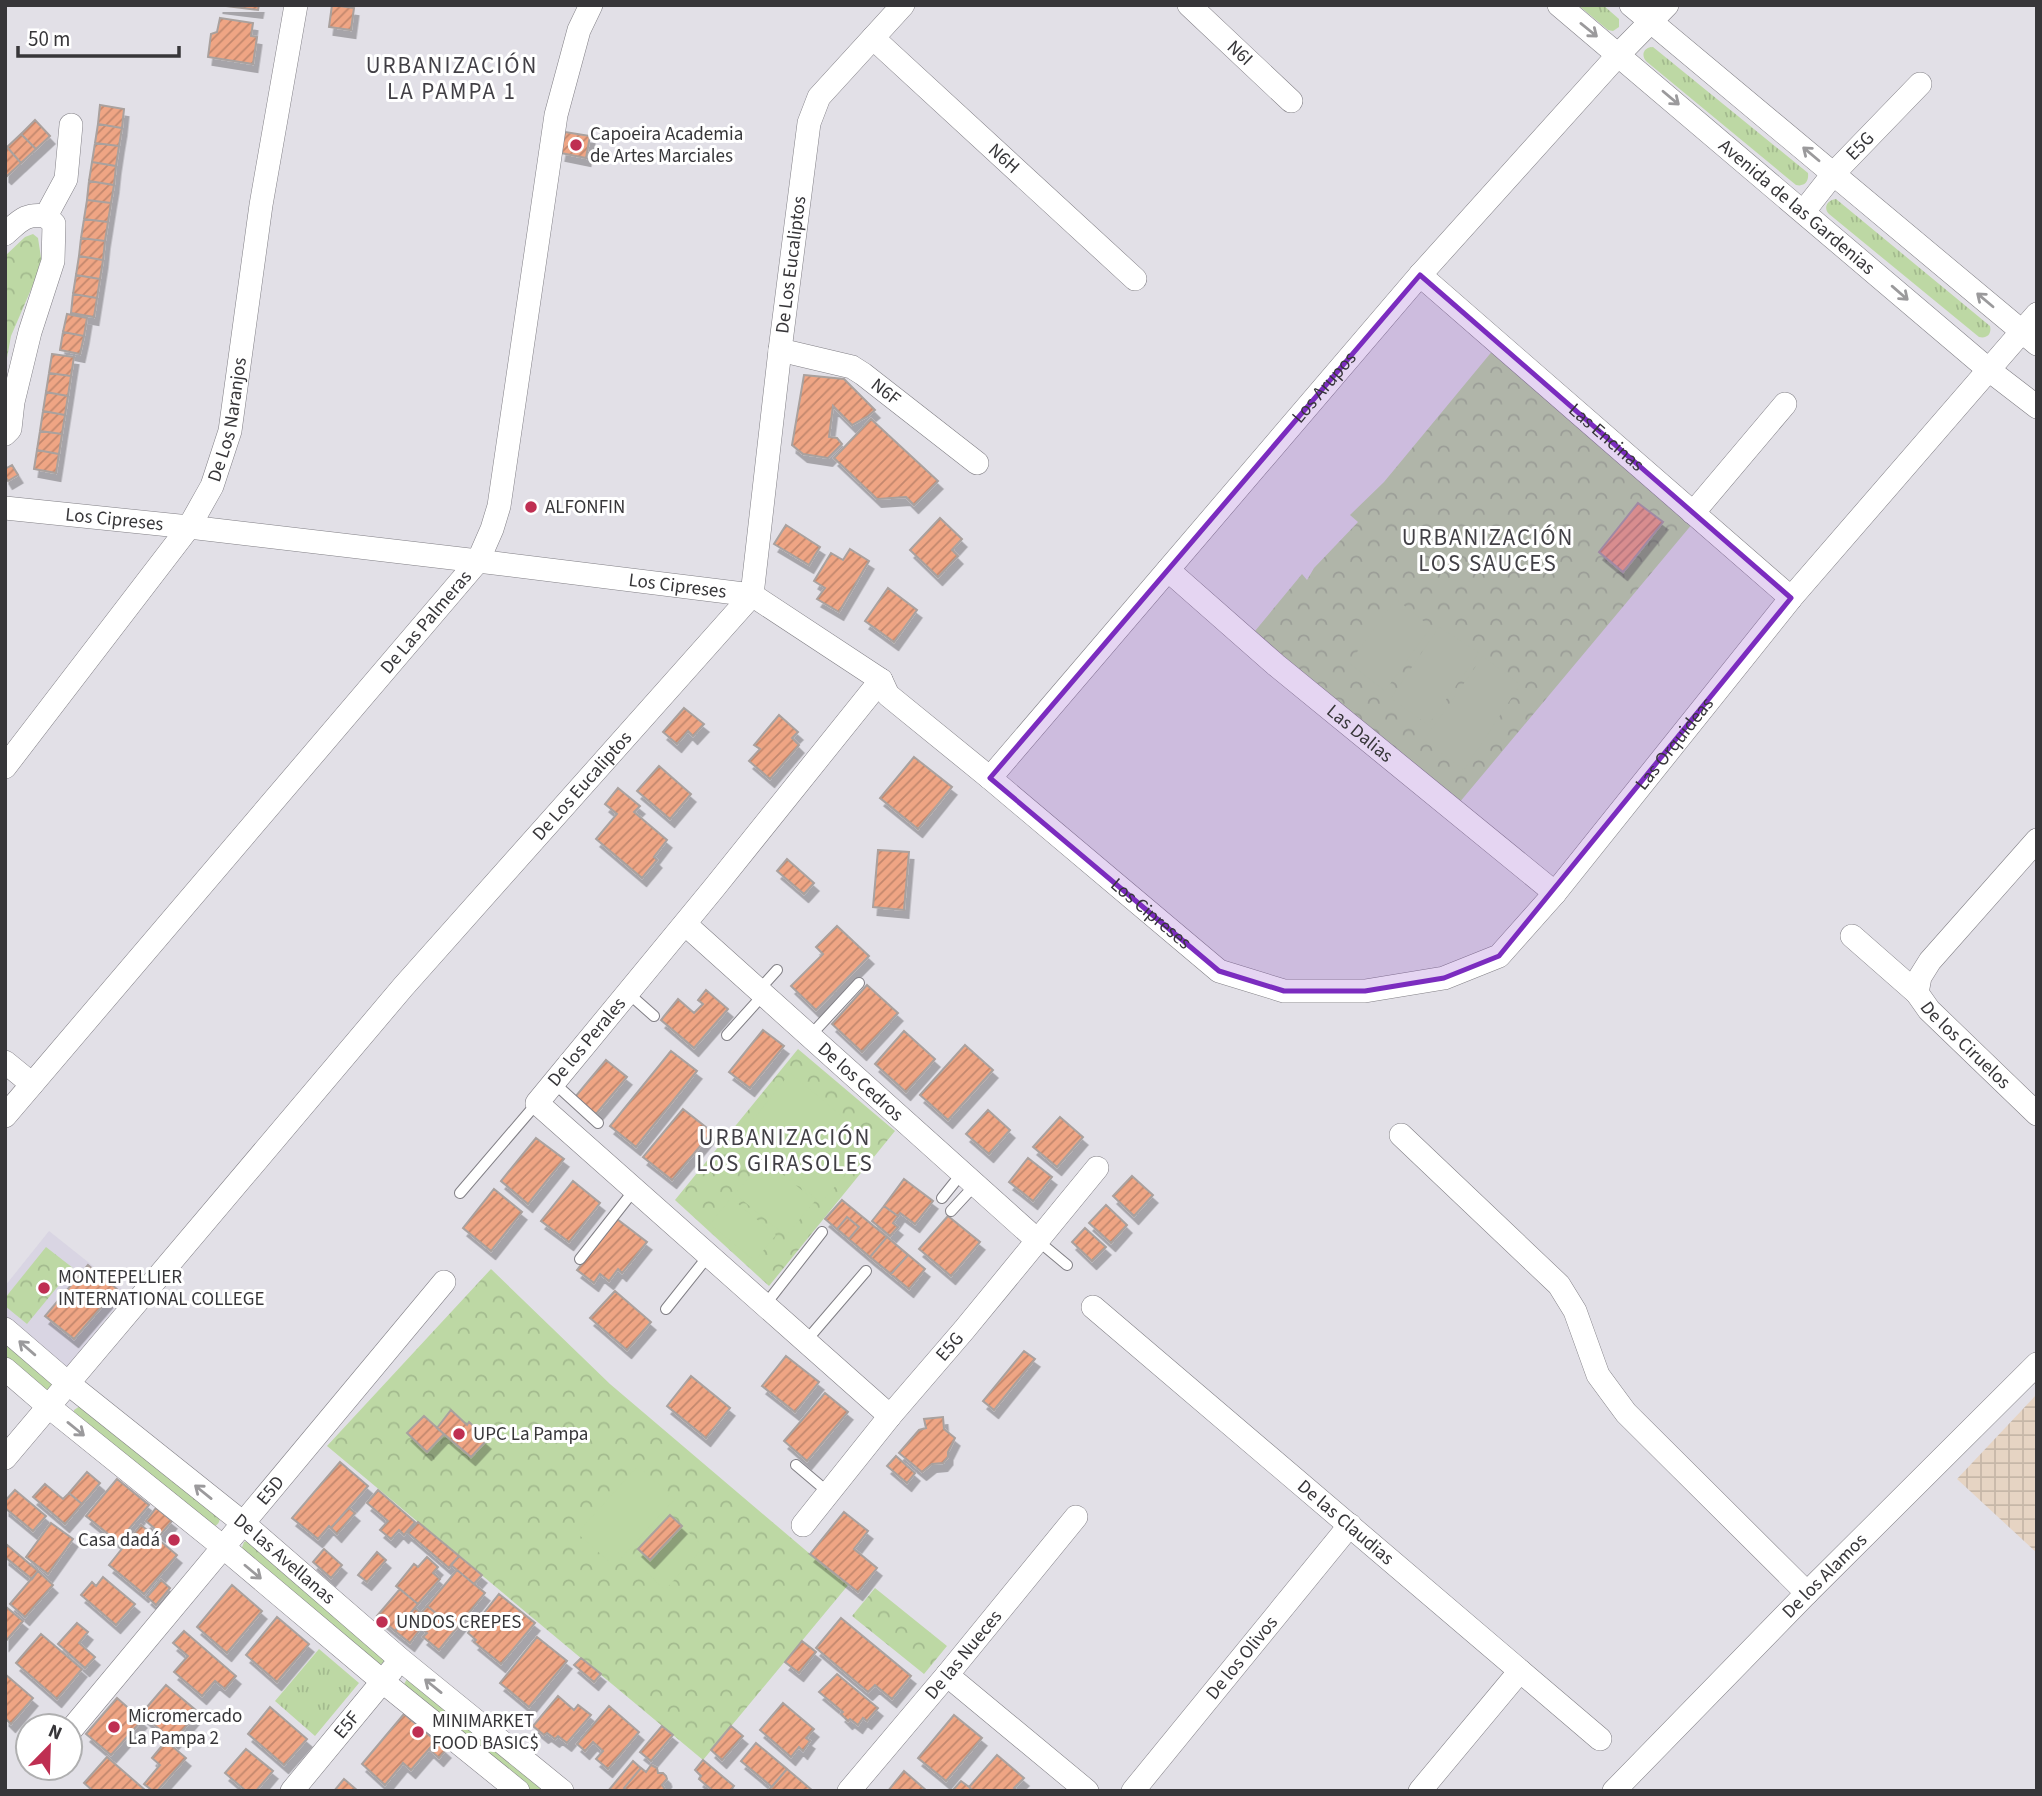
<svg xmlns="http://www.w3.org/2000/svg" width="2042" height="1796" viewBox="0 0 2042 1796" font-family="'Source Sans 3',sans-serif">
<defs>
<pattern id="industrial-grid" width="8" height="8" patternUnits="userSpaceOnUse" patternTransform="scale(1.75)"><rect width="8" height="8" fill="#e6d4c3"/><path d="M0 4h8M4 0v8" fill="none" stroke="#c6b7a8"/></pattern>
<pattern id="grass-tufts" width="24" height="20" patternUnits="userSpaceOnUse" patternTransform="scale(1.75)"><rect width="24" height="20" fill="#bdd8a4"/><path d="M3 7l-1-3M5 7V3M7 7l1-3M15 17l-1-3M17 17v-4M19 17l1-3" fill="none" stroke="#a3ba8e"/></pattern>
<pattern id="park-crowns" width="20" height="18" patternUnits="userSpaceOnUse" patternTransform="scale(1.75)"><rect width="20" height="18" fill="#bdd8a4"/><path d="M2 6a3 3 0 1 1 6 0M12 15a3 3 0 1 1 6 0" fill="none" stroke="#a3ba8e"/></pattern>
<pattern id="building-hatch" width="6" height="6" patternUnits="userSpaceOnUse" patternTransform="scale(1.75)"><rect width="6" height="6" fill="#efa584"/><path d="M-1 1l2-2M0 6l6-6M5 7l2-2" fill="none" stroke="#c2876d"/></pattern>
<filter id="shadow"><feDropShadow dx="4.5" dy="8" stdDeviation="0" flood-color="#0004"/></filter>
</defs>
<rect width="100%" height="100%" fill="#e2e0e7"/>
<path fill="url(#industrial-grid)" d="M2037,1394V1553L1957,1479Z"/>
<path fill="#d9d5e3" d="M49,1231L127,1293L67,1367L5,1318V1286Z"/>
<path fill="url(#grass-tufts)" d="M1578,5H1603L1619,19V27L1613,31L1608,30Z
M1653,47L1808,173C1809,181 1805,187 1796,185L1647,62C1640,55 1644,47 1653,47Z
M1836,199L1990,326C1992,334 1987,339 1979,337L1829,214C1823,208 1827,200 1836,199Z
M5,1339L53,1379L52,1387L46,1391L5,1360Z
M80,1406L220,1518C219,1524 217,1526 211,1527L74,1416V1410Z
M251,1540L385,1658L383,1663L378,1665L241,1550L244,1542Z
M319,1649L359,1683L315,1736L275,1701Z
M407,1679L548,1791H525L403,1686Z"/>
<path fill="url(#park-crowns)" d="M33,234L38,238L42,264L11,336L5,369V256L25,237Z
M1494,349L1693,523L1454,809L1255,631L1302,574L1307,580L1314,568L1358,522L1350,515L1384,482Z
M798,1049L895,1131L769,1286L675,1200Z
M46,1247L73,1268L27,1324L5,1306V1298Z
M491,1269L610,1384L810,1554L849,1584L703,1760L327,1446Z
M875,1588L947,1646L924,1674L852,1616Z"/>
<path fill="#bdd8a4" d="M1396,599L1431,627L1385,691L1349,663Z
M1439,627L1479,653L1428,725L1391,698Z
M1483,656L1520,685L1464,770L1424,740Z
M790,1073L873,1142L821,1203L741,1135Z
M764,1159L815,1201L786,1236L735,1194Z
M731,1198L776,1235L755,1261L710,1224Z
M638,1466L675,1499L614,1566L577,1533Z
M684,1528L704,1547L665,1590L645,1571Z"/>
<path fill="url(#building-hatch)" stroke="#a9a19e" stroke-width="2" filter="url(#shadow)" d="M218,5H259L258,10Z
M332,5L354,8L351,30L329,27Z
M220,18L253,23L251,36L257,37L253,64L208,57L211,34L217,32Z
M100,105L124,109L122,128L98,124Z
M35,120L50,136L36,149L21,134Z
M98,124L122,128L119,146L95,143Z
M565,132L590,136L586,158L561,153Z
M21,134L36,149L21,163L7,147Z
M95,143L119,146L116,166L92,162Z
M7,147L21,163L7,176L5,174V148Z
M92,162L116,166L114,185L89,181Z
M89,181L114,185L111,203L87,200Z
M87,200L111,203L108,222L84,219Z
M84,219L108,222L105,241L81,238Z
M81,238L105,241L103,260L79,256Z
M79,256L103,260L100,279L76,275Z
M76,275L100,279L97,298L73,294Z
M73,294L97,298L94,317L71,313Z
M67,314L87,318L84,336L63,332Z
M63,332L84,336L80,354L60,350Z
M52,354L74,357L71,376L49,373Z
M49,373L71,376L68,396L46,392Z
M804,375L844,379L875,410L868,416L852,425L833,406L829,437L837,438L842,444L828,458L803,454L792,445Z
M46,392L68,396L65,415L43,411Z
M43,411L65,415L62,434L40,431Z
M871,419L938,481L914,505L906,497L877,499L834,458Z
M40,431L62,434L59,454L37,450Z
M37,450L59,454L56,473L34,469Z
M12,465L18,475L8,481L5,476V469Z
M1638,503L1663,522L1623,572L1599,552Z
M940,518L962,539L952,550L958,556L938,577L910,550Z
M786,525L820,547L809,565L774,544Z
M850,549L869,561L839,612L817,599L825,588L814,581L831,553L843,560Z
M888,588L917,610L894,642L865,621Z
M684,708L704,724L693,736L688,731L677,744L663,732Z
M779,715L798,732L792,738L799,745L770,779L749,761L760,749L754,745Z
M914,757L952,787L918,829L880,798Z
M659,766L691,794L670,819L637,791Z
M618,788L640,806L634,812L667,840L654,857L657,860L642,878L596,839L617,814L605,804Z
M878,850L909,852L904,910L873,907Z
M787,859L814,883L804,894L777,871Z
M837,926L869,956L816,1010L791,986L823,954L816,947Z
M867,985L898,1013L862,1052L832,1024Z
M706,990L728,1009L694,1048L661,1020L678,999L694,1013L703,1004L698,1000Z
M763,1030L784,1046L750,1088L729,1072Z
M904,1031L935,1059L906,1092L875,1064Z
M965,1045L993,1070L948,1120L920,1095Z
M671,1051L697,1071L636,1147L610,1126Z
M606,1060L627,1077L596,1114L575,1097Z
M683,1109L712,1132L672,1180L643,1157Z
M988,1110L1010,1130L989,1154L966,1134Z
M1060,1117L1083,1137L1057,1167L1033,1147Z
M536,1138L564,1159L528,1204L501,1181Z
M1028,1158L1052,1177L1033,1201L1009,1182Z
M1132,1176L1153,1195L1134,1216L1113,1196Z
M904,1179L933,1201L915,1224L900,1213L898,1216L884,1206Z
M573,1181L600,1203L569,1242L541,1221Z
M494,1189L522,1212L491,1251L463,1228Z
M842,1200L887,1237L870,1257L825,1219Z
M1106,1205L1127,1225L1111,1243L1089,1223Z
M884,1206L898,1216L893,1223L898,1227L890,1236L872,1221Z
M948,1216L980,1242L951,1276L919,1249Z
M847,1217L859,1227L849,1239L837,1229Z
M617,1219L647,1242L622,1273L618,1269L609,1281L600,1274L594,1283L577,1270Z
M1085,1228L1106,1247L1092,1261L1072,1242Z
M887,1237L925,1269L909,1289L870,1257Z
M887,1237L908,1255L891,1274L870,1257Z
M88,1265L117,1289L74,1339L45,1316Z
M615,1291L651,1322L627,1350L590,1318Z
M1024,1351L1035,1359L994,1410L983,1401Z
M786,1356L819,1382L795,1412L762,1386Z
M691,1376L730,1408L706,1438L667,1406Z
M825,1393L848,1412L807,1461L784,1441Z
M451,1410L467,1425L469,1422L480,1432L478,1434L486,1441L471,1457L437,1428Z
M424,1416L444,1434L427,1452L407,1433Z
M943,1417L944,1429L955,1438L948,1452V1457L943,1463L932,1464L922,1472L899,1453L919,1430L926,1428L924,1419Z
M896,1456L915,1473L907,1483L887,1466Z
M340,1462L368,1486L331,1528L329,1526L318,1539L292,1518Z
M87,1472L100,1483L82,1504L69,1493Z
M117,1479L149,1505L118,1542L86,1516Z
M45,1484L63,1499L69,1493L82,1504L65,1524L33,1497Z
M15,1490L46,1516L33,1531L5,1508V1501Z
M378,1490L415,1522L404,1535L399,1530L391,1539L380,1530L388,1521L367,1503Z
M156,1508L172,1521L161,1534L146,1521Z
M349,1508L355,1513L337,1534L331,1528Z
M844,1512L868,1531L854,1549L877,1568L858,1592L810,1554Z
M670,1515L682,1526L650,1560L638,1549Z
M418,1522L459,1556L449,1568L408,1533Z
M51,1523L73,1539L48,1574L26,1557Z
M141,1525L177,1555L144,1594L109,1565Z
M6,1544L38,1571L32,1579L5,1557Z
M324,1549L342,1565L331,1578L313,1562Z
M377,1552L386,1560L367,1582L358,1575Z
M459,1556L482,1575L474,1584L451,1565Z
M427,1557L438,1567L433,1573L440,1579L418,1604L396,1586L414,1564L418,1567Z
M457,1570L485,1593L456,1629L427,1606Z
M38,1571L53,1585L25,1617L10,1604Z
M103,1577L135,1604L116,1625L81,1595L92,1582L96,1586Z
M161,1580L170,1588L156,1605L147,1597Z
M232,1585L262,1611L227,1653L197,1627Z
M400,1589L418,1604L395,1631L377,1616Z
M499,1594L535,1623L501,1664L474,1642L476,1640L468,1633Z
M5,1606L23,1621L5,1642Z
M427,1606L456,1629L439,1650L423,1637L427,1633L414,1622Z
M415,1608L421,1613L414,1622L421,1628L410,1643L395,1631Z
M277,1617L309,1644L277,1682L246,1655Z
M841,1618L911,1676L892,1699L875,1685L868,1692L816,1648Z
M77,1623L88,1632L79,1643L95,1657L85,1668L58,1644Z
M184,1631L236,1676L225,1689L215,1681L202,1696L174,1672L188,1656L173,1643Z
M41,1634L82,1669L57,1699L16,1663Z
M537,1637L567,1661L529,1707L500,1683Z
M802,1641L816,1652L799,1673L785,1662Z
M581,1658L601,1674L594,1682L574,1665Z
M5,1674L33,1698L11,1724L5,1718Z
M837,1674L878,1708L867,1721L863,1718L858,1725L850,1719L848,1721L841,1714L843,1712L819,1692Z
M166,1685L198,1712L174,1741L141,1714Z
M558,1696L574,1710L578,1705L591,1715L567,1743L558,1736L555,1739L547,1733L544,1735L533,1726Z
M117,1698L142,1720L111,1755L86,1734Z
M783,1703L814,1729L806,1738L810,1741L803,1751L799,1747L791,1757L760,1730Z
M609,1706L639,1732L608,1769L596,1759L603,1751L593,1742L585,1751L577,1744Z
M270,1707L307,1739L284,1765L248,1734Z
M404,1714L436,1741L411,1770L403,1763L385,1785L362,1764Z
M954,1715L982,1738L946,1781L918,1758Z
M662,1726L673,1735L651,1761L640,1752Z
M731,1726L743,1736L722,1760L711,1750Z
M166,1741L186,1758L157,1791H153L144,1784L160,1765L152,1758Z
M436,1741L446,1750L439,1758L429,1749Z
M756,1743L787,1769L772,1787L741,1761Z
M246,1749L273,1771L256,1791H246L225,1773Z
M997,1755L1024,1778L1014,1788L1017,1791H973L969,1787Z
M107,1757L145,1790L144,1791H93L84,1783Z
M703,1760L734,1786L730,1791H713L699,1779L701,1776L695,1770Z
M633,1761L641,1768L624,1788L628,1791H608Z
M651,1765L657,1768L658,1773H663L666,1776L667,1779L662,1785L666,1791H628L624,1788L641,1768L646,1772Z
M787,1769L813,1791H768Z
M904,1771L927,1791H888Z
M344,1779L358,1791H334Z
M961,1781L969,1787L973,1791H952Z"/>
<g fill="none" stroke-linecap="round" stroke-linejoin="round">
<defs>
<path id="lane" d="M758,991L777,970
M628,993L654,1016
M727,1035L763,995
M809,1037L859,983
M553,1082L598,1123
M460,1193L537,1103
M942,1198L962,1173
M951,1211L975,1185
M1037,1240L1067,1265
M580,1259L635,1189
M765,1305L822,1232
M666,1309L709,1255
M806,1341L866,1271
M796,1465L829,1493"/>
<g id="street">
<path id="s1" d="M1189,5L1291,101"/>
<path id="s2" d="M1559,5L1989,370L2037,407"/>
<path d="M1631,5L2037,344"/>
<path id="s3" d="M873,38L1135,279"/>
<path id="s4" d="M1804,211L1834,173L1920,84"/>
<path d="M46,216L66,179L71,125"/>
<path d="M5,234C20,221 25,213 46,216L54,224L53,261L30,332L13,402L10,429L5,434"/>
<path id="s5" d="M1420,275L1791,598"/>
<path id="s6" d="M780,350L852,367L863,374L977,463"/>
<path id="s7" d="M5,508L189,527L478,561L752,595L881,680L888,695L990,778L1219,971L1284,991H1365L1444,978L1499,956L1555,893L1791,598L2037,314"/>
<path d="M1693,513L1785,404"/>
<path id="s8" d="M1168,570L1276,665L1555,893"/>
<path d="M881,680L714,888L537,1103L890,1416"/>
<path id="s9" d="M5,767L189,527L212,486L230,431L261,205L296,5"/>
<path id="s10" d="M990,778L1420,275L1619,54L1667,5"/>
<path id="s11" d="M2037,840L1930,961L1920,977L1917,993L1929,1010L2037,1114"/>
<path id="s12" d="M685,924L1037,1240"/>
<path d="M1852,936L1917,993"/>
<path d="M5,1062L32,1084"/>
<path id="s13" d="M5,1116L478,561L492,529L499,506L556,115L579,30L591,5"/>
<path d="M1401,1135L1559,1285L1575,1311L1598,1375L1626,1413L1807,1593"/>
<path id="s14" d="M1093,1307L1600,1739"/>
<path id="s15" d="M5,1329L69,1384L243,1523L401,1660L562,1791"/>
<path d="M5,1369L48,1406L223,1547L382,1681L518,1791"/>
<path id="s16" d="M5,1458L403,987L752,595L780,350L809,123L819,97L903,5"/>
<path id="s17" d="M803,1525L890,1416L964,1330L1097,1168"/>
<path d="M947,1675L1087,1791"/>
<path id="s18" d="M70,1731L444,1282"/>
<path id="s19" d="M292,1791L392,1670"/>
<path id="s20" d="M849,1791L947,1675L1076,1517"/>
<path id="s21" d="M1133,1791L1350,1525"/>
<path d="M1420,1791L1520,1671"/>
<path id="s22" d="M1614,1791L1807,1593L2037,1364"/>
</g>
</defs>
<use href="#lane" stroke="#817f85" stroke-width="12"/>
<use href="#street" stroke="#817f85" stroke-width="24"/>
<use href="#lane" stroke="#fff" stroke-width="10"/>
<use href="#street" stroke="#fff" stroke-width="23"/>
</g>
<defs><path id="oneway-shaft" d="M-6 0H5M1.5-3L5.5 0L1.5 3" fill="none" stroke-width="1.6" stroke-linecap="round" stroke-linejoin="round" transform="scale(1.75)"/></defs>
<g stroke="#9b9a9c">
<use href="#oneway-shaft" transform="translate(1589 30) rotate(39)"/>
<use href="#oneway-shaft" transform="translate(1671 98) rotate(40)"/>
<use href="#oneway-shaft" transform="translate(1811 154) rotate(-140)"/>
<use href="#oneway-shaft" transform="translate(1900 293) rotate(41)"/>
<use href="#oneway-shaft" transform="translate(1985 300) rotate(-140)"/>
<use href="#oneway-shaft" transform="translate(27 1348) rotate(-139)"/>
<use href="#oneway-shaft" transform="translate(76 1429) rotate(39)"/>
<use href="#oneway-shaft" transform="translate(203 1492) rotate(-141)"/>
<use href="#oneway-shaft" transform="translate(253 1572) rotate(40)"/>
<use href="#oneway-shaft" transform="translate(433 1686) rotate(-141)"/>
</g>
<path fill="#7b2cbf" fill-opacity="0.2" stroke="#7b2cbf" stroke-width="5" stroke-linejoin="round" d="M1420,275L1791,598L1499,956L1444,978L1365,991H1284L1219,971L990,778Z"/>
<g fill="#bf2f52" stroke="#fff" stroke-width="2.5">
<circle cx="576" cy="145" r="7"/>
<circle cx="531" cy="507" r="7"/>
<circle cx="44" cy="1288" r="7"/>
<circle cx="459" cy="1434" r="7"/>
<circle cx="174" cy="1540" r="7"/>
<circle cx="382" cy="1622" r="7"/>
<circle cx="114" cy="1727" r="7"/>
<circle cx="418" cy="1732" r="7"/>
</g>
<g text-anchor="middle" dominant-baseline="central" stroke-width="6" stroke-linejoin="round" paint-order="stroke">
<g font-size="19" fill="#373639" stroke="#fff">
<text stroke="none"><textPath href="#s1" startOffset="70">N6I</textPath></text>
<text stroke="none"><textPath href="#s4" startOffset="86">E5G</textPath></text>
<text stroke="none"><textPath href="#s3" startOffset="178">N6H</textPath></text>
<text stroke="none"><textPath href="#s2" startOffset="312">Avenida de las Gardenias</textPath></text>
<text stroke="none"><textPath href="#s16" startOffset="1474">De Los Eucaliptos</textPath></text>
<text stroke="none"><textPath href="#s10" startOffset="514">Los Arupos</textPath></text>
<text stroke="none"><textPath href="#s6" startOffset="116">N6F</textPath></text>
<text stroke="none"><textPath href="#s9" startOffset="418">De Los Naranjos</textPath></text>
<text stroke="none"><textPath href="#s5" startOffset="247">Las Encinas</textPath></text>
<text stroke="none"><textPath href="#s7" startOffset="110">Los Cipreses</textPath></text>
<text stroke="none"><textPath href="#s7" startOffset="677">Los Cipreses</textPath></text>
<text stroke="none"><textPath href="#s13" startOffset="649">De Las Palmeras</textPath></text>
<text stroke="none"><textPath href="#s8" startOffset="252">Las Dalias</textPath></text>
<text stroke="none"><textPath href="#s7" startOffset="1918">Las Orquideas</textPath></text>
<text stroke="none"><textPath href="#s16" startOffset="886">De Los Eucaliptos</textPath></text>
<text stroke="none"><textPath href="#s7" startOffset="1265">Los Cipreses</textPath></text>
<text transform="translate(587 1042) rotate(-50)">De los Perales</text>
<text stroke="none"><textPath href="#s11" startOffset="268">De los Ciruelos</textPath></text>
<text stroke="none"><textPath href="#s12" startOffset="236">De los Cedros</textPath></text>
<text stroke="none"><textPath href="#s17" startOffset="231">E5G</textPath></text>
<text stroke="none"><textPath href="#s18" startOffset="313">E5D</textPath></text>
<text stroke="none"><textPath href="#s14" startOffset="332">De las Claudias</textPath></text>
<text stroke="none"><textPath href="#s15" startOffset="362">De las Avellanas</textPath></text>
<text stroke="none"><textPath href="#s22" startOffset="301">De los Alamos</textPath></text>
<text stroke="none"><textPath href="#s20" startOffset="178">De las Nueces</textPath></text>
<text stroke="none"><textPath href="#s21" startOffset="172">De los Olivos</textPath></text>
<text stroke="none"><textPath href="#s19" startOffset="86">E5F</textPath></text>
</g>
<g font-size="19" fill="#373639" stroke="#fff" text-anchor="start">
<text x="590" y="134">Capoeira Academia<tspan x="590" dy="22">de Artes Marciales</tspan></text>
<text x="545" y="507">ALFONFIN</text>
<text x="58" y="1277">MONTEPELLIER<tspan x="58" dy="22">INTERNATIONAL COLLEGE</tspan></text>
<text x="473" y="1434">UPC La Pampa</text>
<text x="160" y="1540" text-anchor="end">Casa dadá</text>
<text x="396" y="1622">UNDOS CREPES</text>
<text x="128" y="1716">Micromercado<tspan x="128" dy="22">La Pampa 2</tspan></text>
<text x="432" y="1721">MINIMARKET<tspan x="432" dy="22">FOOD BASIC$</tspan></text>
</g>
<g font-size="23" letter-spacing="2" fill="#413f45" stroke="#fff">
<text x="452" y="65">URBANIZACIÓN<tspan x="452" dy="26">LA PAMPA 1</tspan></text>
<text x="1488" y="537">URBANIZACIÓN<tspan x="1488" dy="26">LOS SAUCES</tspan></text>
<text x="785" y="1137">URBANIZACIÓN<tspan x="785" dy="26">LOS GIRASOLES</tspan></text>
</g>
</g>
<rect width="2042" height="1796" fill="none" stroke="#373639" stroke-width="14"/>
<g transform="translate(49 1747) rotate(23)"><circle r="33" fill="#ffffff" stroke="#afafb0" stroke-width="2"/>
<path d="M0-5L12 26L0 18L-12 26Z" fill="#bf2f52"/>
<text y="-10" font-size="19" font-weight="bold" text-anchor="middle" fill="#373639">N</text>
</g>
<path d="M18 46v10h161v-10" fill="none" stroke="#373639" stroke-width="3.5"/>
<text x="28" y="46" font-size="21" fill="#373639" stroke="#ffffff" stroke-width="5" paint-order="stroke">50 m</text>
</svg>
